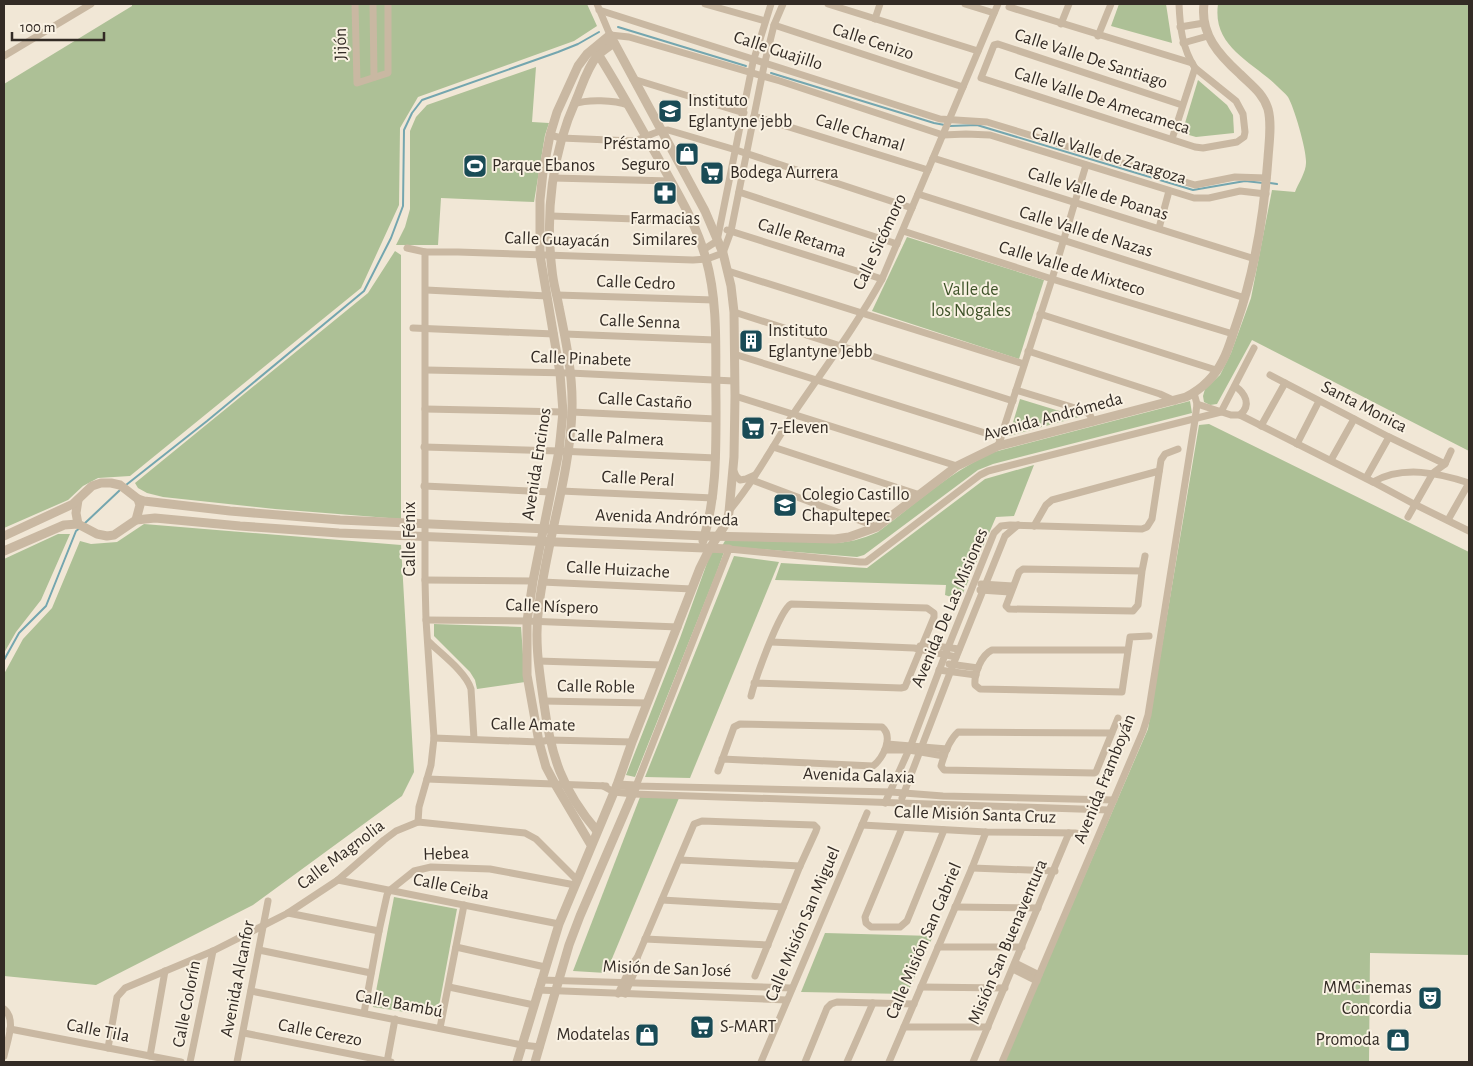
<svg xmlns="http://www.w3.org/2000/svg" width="1473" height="1066" viewBox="0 0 1473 1066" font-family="'Alegreya Sans',sans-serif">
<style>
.green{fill:#adc096}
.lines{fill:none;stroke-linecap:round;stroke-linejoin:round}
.stream{stroke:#74a6af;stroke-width:2}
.minor{stroke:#c9b8a2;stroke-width:7}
.tertiary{stroke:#c9b8a2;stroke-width:9}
.labels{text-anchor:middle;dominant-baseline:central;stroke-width:4;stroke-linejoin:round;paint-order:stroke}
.street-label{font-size:18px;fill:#332b25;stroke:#f9f1e2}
.poi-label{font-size:18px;fill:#332b25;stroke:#f9f1e2;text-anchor:start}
.park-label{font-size:18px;fill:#3e5228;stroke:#f9f1e2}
</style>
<rect width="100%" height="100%" fill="#f1e7d6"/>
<g class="green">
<polygon points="132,4 587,4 597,26 574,41 418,97 400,128 399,205 361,288 130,476 98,478 83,486 68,500 4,528 4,84 132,6"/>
<polygon points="1119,4 1166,4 1172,43 1111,26"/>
<path d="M1218,4H1469V451L1252,340L1217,404L1210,405L1204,402L1203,396L1205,389L1220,375L1231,353L1251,298L1272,190L1295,192C1298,184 1306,172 1306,163C1307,151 1294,107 1288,97C1285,93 1280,89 1277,86C1252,61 1212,47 1218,4Z"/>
<polygon points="536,67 532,122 549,123 545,135 534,202 441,198 438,245 396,245 405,227 410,209 410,131 416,117 427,105"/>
<polygon points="1198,80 1227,105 1233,115 1234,133 1196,137 1182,133"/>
<polygon points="907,237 1044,280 1019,359 872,311"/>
<polygon points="395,251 401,255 401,519 275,509 163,497 147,493 138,488 135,483 368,293"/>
<polygon points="1020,399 1079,417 1009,436"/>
<path d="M1190,401L1192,413L993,464L978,470L864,555L857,557L722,546L726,539L831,543C848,543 862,539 878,532C915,504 951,471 994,452Z"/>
<polygon points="1209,424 1469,552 1469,955 1370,953 1369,1062 1004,1062 1148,729 1199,425"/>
<polygon points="1034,465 1014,516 996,517 960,600 945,595 946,585 775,580 781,563 867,568 985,479"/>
<polygon points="144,524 401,545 414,772 402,796 253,905 96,985 4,976 4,674 23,639 52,608 80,541 91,544 117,542"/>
<polygon points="58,534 70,534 41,600 16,632 4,653 4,559"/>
<polygon points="711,552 724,552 716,574 635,777 626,775 680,638"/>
<polygon points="734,556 779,562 690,778 645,777"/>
<polygon points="434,624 521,627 525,682 477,689 475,680 470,672 434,636"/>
<polygon points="640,797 679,798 606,973 573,971"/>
<polygon points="394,897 457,909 437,1017 373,1007"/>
<polygon points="825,933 933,936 907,994 801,992"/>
</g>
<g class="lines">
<g class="stream">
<polyline points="618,27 746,66"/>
<polyline points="771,73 934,123 950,126 977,125 1193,190 1245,181 1263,183"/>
<polyline points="1270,183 1277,184"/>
<polyline points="126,485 207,421 364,291 391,238 403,206 404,130 412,113 422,100 558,52 578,44 599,32"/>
<polyline points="84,524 120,490"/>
<polyline points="4,660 19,633 46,606 76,531 80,528"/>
</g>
<g class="minor">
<polyline points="355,4 357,83 388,73 388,4"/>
<polyline points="373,4 374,77"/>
<polyline points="597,4 610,35 629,37 780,81 943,135 966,134 990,135 1194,198 1209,198 1240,191 1266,194"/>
<polyline points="705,4 765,21"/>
<polyline points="828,4 978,51"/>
<polyline points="965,4 994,13"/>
<path d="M1179,4C1180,27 1182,48 1195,68L1236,101L1243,114L1245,132L1244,137L1237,142L1203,148L1195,147L981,78L994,45L998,44L1182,105"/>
<polyline points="1009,7 1192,63"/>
<polyline points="599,10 940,119 987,122 1195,185 1235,177 1267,178"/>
<polyline points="875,19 880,4"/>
<polyline points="1061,24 1069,4"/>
<polyline points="774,25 963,87"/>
<polyline points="1180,27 1204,23"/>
<polyline points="1098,36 1111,4"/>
<polyline points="1183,43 1208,36"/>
<polyline points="4,56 91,4"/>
<polyline points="633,79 744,113"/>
<path d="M574,104C587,99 615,100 628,105"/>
<polyline points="754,116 928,170"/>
<path d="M550,135L561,138L633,141C645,139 655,130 668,130L736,150L912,208"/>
<polyline points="1172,139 1195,68"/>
<polyline points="933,158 1255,259"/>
<polyline points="553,178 671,181"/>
<polyline points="739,192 897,244"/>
<polyline points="918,194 1245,298"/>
<polyline points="551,216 692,221"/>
<polyline points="1159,228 1169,191"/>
<polyline points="727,230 882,279"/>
<polyline points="903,231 1052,279 1233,334"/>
<polyline points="407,248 425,252 458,252 693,260 707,259 723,253 731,231 764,66 774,25 783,4"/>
<polyline points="703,250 717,241 753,62 771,4"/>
<polyline points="728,271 1024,364"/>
<polyline points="426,290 547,296"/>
<polyline points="557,295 714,300"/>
<polyline points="734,312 1013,401"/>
<polyline points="1040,314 1216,370"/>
<polyline points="413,328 554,334"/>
<polyline points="565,334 715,340"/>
<polyline points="1028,351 1160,394 1175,401"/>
<polyline points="734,354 1001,438"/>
<polyline points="426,370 570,373 734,381"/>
<polyline points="1270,375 1389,437 1445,464"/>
<polyline points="1016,390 1085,411 1090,415 1093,422"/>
<polyline points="735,396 957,466"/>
<path d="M1197,404L1231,415H1240C1252,405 1245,393 1235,386"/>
<polyline points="425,409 563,412"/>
<polyline points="572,412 716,419"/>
<path d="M1240,415L1373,482C1403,465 1439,473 1469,483"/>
<polyline points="1261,426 1285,383"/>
<polyline points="1297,444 1319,401"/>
<polyline points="998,446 1052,279 1086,165"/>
<polyline points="424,447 559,451 716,458"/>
<polyline points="773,447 920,495"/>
<polyline points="1331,460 1354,419"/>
<polyline points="733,469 736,476 740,480 746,479 755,475"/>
<polyline points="1366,478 1389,437"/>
<polyline points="752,480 877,527"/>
<polyline points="1373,482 1414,504 1469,531"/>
<polyline points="424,486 551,492"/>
<polyline points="561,491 713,498"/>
<path d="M729,511C754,481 773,446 794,413C824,369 856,326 882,279L998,4"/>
<polyline points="1408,517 1433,473 1445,464 1451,451"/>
<polyline points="1448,520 1469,483"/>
<polyline points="1034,526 1046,505 1052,500 1159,471"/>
<polyline points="1142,571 1023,569 1019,572 1006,606 1009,609 1133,611 1138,605 1142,571 1145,556"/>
<polyline points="425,580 533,581"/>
<polyline points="542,582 692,589"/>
<polyline points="981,584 1013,586"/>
<polyline points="980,590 1010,592"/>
<polyline points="426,620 527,621 678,627"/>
<path d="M428,641C441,654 466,672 471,689L474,739"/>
<polyline points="771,642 914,648 956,657"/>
<polyline points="920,646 935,646 959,649"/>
<path d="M1128,650H992C981,655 974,674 975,685L980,689L1122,692L1130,637L1149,636"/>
<polyline points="538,661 662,665"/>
<polyline points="949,664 978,668"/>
<polyline points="939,670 976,675"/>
<path d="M751,696C755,680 779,611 791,604L927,608L934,613V617L905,687L901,688L754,683"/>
<polyline points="543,701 647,703"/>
<path d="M1112,733L958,732C949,740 944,755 941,766L944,770L1094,773L1096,772L1118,718"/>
<polyline points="434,738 539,742 549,740 632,742"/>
<polyline points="887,744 947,749"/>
<polyline points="885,750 909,750 944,756"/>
<path d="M718,771L734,727L740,724L882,727C894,737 883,758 873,766L722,759"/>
<polyline points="427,779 606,786"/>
<polyline points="603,786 614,792 633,794 1109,810"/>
<polyline points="902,798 953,665 1005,536 1018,525"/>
<polyline points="1114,800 943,796 891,792 636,786 729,549 860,562 866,562 980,475 988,471 1221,412 1254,348"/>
<polyline points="885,803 911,745 945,655 994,533 1001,526 1010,525 1142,529 1147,527 1152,519 1161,460 1165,454 1178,449"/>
<polyline points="418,822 419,807 431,765 434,738 426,620 425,580 425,252"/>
<polyline points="862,825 986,832 1075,833 1086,835"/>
<polyline points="902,828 865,917 866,923 871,927 900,927 907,921 944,830"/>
<polyline points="680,860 800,866"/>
<polyline points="972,868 1055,871"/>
<polyline points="338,880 559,924"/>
<polyline points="662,900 783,907"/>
<polyline points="955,907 1038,908"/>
<polyline points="288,913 379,931"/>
<polyline points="645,939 768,945"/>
<polyline points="456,947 545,967"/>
<polyline points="938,947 1022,947"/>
<polyline points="259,950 371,973"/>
<polyline points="1015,963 1039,975"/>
<polyline points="1013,969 1037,981"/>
<polyline points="541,980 792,988"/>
<polyline points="449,987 534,1005"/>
<polyline points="921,987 1005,988"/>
<polyline points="538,990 787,1000"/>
<polyline points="251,991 522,1045 540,1047"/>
<polyline points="618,994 632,964 637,958 694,824 702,821 814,825 817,828 816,831 800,866 755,976"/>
<polyline points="625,994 637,966 637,958"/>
<path d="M4,1009C17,1020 7,1041 4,1056"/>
<polyline points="364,1013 379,931 387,895 389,891 414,871 431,867 490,869 575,885"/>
<polyline points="904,1027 988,1027"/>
<polyline points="440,1028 464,905"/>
<polyline points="10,1029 181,1062"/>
<polyline points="244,1033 391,1062"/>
<polyline points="108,1048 117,997 125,988 213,951 288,913 338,880 384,840 396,831 418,822 525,833 536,839 577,880"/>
<polyline points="150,1056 165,971"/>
<polyline points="190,1062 213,951"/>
<polyline points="237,1062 268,901"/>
<polyline points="387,1062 395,1019"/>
<polyline points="761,1062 867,813"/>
<polyline points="805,1062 827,1008 831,1004 837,1002 914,1004"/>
<polyline points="847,1062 873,1003"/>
<polyline points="889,1062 972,868 986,832"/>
<polyline points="973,1062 1069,833"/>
<polyline points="1002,1062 1143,731 1148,715 1195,420 1197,404 1194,393"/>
</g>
<g class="tertiary">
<path d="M596,51C618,85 637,121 657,156C675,189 696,222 706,259C719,305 715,355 716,402C716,450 717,495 703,541"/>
<polyline points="136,520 140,505 138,499"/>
<polyline points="78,524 76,513 78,500"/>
<path d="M4,536L73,504L92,486L101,483H111L120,485L138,499L144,501L230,511L340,520L705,536L835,539L849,537L877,527L957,466L998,446L1186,397C1202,389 1215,376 1223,360C1229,349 1232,336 1236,325C1255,271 1264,215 1268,158C1269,143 1272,124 1268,109C1263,93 1251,85 1240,74C1219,55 1200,34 1204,4"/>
<polyline points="4,551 64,525 78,524 97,534 107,536 114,535 136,520 155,518 240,526 339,533 729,549"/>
<path d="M597,831C562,790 551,756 544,704C539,670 534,639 539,605C547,539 570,476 572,409C573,375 566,341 559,307C557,295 553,283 552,270C545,213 552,153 576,100C582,86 587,68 597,56C602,51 608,47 614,43"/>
<polyline points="517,1062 559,924 617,785 632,742 700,568 710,548 727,522 729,512 734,457 735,396 734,312 731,286 723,253 705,211 610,35 587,54 578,66 557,112 550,135 543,172 540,200 540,255 560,373 563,412 559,451 533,581 527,621 527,675 539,742 546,767 555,784 591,845"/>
<polyline points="535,1062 569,945 580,916 636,786 617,785"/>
</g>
</g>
<defs>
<g id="school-square" transform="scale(1.25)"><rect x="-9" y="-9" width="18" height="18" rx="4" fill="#194b56" stroke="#f9f1e2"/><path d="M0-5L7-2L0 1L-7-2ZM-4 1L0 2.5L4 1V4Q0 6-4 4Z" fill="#fff"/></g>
<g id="shop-square" transform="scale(1.25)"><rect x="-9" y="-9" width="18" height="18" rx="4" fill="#194b56" stroke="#f9f1e2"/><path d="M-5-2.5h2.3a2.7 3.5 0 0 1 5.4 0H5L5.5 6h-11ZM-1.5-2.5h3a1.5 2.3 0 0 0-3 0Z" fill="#fff"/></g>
<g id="stadium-square" transform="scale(1.25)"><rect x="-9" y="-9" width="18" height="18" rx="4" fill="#194b56" stroke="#f9f1e2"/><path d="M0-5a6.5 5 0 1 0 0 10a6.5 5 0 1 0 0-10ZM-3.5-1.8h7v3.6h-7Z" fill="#fff"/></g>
<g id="supermarket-square" transform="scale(1.25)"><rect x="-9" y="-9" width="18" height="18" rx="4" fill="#194b56" stroke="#f9f1e2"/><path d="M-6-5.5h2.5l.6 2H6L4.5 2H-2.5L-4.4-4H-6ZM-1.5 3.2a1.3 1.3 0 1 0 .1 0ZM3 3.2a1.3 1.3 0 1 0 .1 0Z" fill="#fff"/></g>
<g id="pharmacy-square" transform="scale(1.25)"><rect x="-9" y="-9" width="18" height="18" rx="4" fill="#194b56" stroke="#f9f1e2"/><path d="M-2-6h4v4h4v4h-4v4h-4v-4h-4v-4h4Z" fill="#fff"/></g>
<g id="building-square" transform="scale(1.25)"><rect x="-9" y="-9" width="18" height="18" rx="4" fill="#194b56" stroke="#f9f1e2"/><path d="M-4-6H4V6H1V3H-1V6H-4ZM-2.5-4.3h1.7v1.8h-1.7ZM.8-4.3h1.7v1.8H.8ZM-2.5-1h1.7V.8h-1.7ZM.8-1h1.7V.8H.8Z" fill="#fff"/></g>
<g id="theatre-square" transform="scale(1.25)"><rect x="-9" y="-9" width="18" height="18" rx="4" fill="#194b56" stroke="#f9f1e2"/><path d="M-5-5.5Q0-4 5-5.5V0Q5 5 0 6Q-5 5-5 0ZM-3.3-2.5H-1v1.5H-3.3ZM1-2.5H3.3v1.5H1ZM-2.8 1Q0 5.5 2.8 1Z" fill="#fff"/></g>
</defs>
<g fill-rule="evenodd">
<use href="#school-square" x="670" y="111"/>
<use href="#shop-square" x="687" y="154"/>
<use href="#stadium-square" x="475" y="166"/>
<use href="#supermarket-square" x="712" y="173"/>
<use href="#pharmacy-square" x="665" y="193"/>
<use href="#building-square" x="751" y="341"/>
<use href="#supermarket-square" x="753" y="428"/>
<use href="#school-square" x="785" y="505"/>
<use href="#theatre-square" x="1430" y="998"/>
<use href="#supermarket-square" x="702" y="1027"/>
<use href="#shop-square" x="647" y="1035"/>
<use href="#shop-square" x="1398" y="1040"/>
</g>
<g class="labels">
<g class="street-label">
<text transform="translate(873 42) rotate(18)">Calle Cenizo</text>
<text transform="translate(341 44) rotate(-91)">Jijón</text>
<text transform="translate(778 51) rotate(18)">Calle Guajillo</text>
<text transform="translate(1091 59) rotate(18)">Calle Valle De Santiago</text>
<text transform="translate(1102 101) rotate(18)">Calle Valle De Amecameca</text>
<text transform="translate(860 133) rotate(17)">Calle Chamal</text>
<text transform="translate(1109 156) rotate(17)">Calle Valle de Zaragoza</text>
<text transform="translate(1098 194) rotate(17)">Calle Valle de Poanas</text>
<text transform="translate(1086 232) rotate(17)">Calle Valle de Nazas</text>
<text transform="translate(802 238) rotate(18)">Calle Retama</text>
<text transform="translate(557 240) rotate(2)">Calle Guayacán</text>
<text transform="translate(880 242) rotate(-65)">Calle Sicómoro</text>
<text transform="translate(1072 269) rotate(17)">Calle Valle de Mixteco</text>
<text transform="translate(636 283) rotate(2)">Calle Cedro</text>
<text transform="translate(640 322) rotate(2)">Calle Senna</text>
<text transform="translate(581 359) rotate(2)">Calle Pinabete</text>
<text transform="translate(645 401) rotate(3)">Calle Castaño</text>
<text transform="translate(1364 407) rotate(27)">Santa Monica</text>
<text transform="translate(1053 417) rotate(-15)">Avenida Andrómeda</text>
<text transform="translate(616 438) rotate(3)">Calle Palmera</text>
<text transform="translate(537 464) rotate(-81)">Avenida Encinos</text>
<text transform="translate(638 479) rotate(3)">Calle Peral</text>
<text transform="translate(667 518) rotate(2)">Avenida Andrómeda</text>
<text transform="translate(410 539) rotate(-90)">Calle Fénix</text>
<text transform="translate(618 570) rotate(3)">Calle Huizache</text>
<text transform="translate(552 607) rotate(2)">Calle Níspero</text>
<text transform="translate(950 608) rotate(-67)">Avenida De Las Misiones</text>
<text transform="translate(596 687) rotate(1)">Calle Roble</text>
<text transform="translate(533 725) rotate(1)">Calle Amate</text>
<text transform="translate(859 776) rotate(2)">Avenida Galaxia</text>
<text transform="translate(1105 779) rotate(-68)">Avenida Framboyán</text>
<text transform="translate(975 815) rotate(2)">Calle Misión Santa Cruz</text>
<text transform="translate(446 854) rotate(-2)">Hebea</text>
<text transform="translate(341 855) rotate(-37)">Calle Magnolia</text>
<text transform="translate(451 887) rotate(11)">Calle Ceiba</text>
<text transform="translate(803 924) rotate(-67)">Calle Misión San Miguel</text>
<text transform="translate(924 941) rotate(-67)">Calle Misión San Gabriel</text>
<text transform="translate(1008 942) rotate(-67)">Misión San Buenaventura</text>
<text transform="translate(667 969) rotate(2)">Misión de San José</text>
<text transform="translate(238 979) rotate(-79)">Avenida Alcanfor</text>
<text transform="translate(187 1004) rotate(-79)">Calle Colorín</text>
<text transform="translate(399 1004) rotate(11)">Calle Bambú</text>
<text transform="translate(98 1031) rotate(11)">Calle Tila</text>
<text transform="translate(320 1033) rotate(11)">Calle Cerezo</text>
</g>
<g class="poi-label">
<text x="688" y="101">Instituto<tspan x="688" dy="21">Eglantyne jebb</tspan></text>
<text x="670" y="144" text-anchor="end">Préstamo<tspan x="670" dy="21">Seguro</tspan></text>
<text x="492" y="166">Parque Ebanos</text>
<text x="730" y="173">Bodega Aurrera</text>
<text x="665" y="219" text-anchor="middle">Farmacias<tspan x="665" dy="21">Similares</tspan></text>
<text x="768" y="331">Instituto<tspan x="768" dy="21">Eglantyne Jebb</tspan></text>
<text x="770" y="428">7-Eleven</text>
<text x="802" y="495">Colegio Castillo<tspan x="802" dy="21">Chapultepec</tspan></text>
<text x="1412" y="988" text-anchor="end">MMCinemas<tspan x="1412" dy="21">Concordia</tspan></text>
<text x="720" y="1027">S-MART</text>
<text x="630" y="1035" text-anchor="end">Modatelas</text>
<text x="1380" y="1040" text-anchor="end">Promoda</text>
</g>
<g class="park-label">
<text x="971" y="290">Valle de<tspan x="971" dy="21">los Nogales</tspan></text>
</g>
</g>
<rect width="1473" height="1066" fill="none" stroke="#332b25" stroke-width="10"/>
<path d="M12 32v8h92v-8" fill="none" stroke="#332b25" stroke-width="2.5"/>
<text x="20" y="32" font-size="15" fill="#332b25" stroke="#f9f1e2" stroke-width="4" paint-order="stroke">100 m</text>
</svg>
